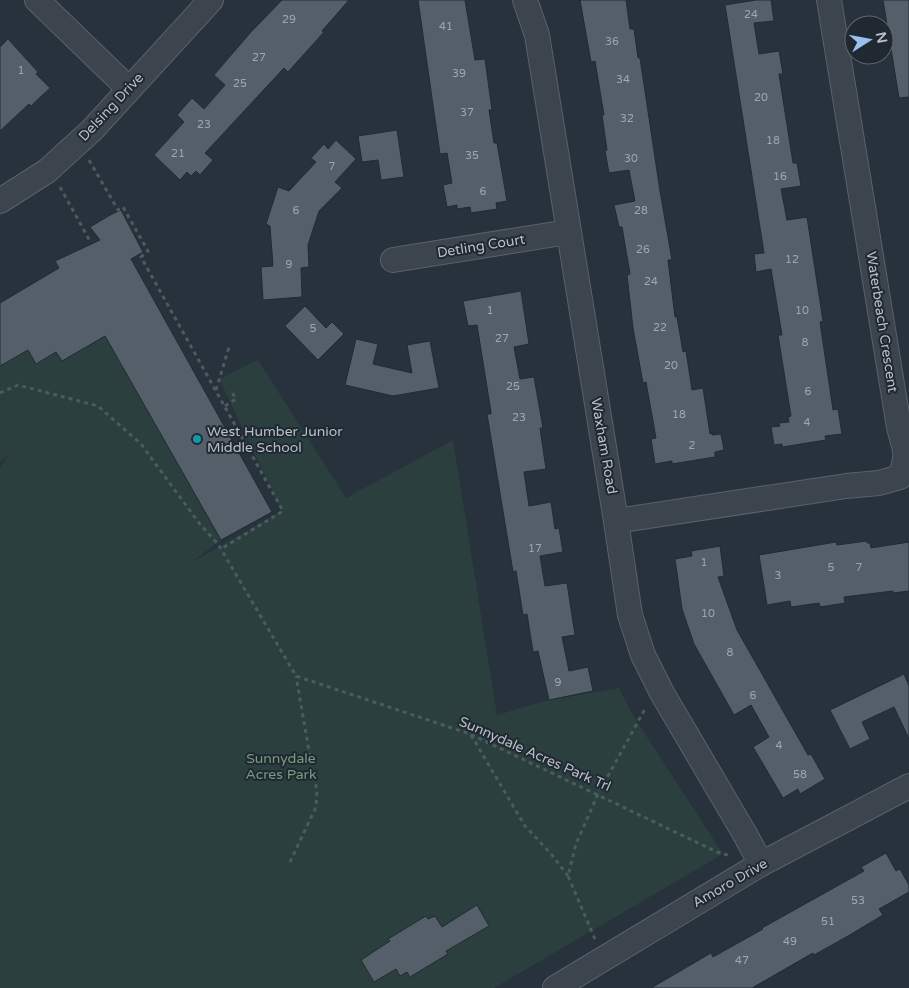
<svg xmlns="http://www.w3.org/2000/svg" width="909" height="988" viewBox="0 0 909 988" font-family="'Varela Round',sans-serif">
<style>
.green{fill:#2b3f3e}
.building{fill:#545f6a;stroke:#222b34}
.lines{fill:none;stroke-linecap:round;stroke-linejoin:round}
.minor-casing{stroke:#59626b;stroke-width:26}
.path{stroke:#4a5c5c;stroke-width:3;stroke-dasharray:4 4;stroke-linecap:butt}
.minor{stroke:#3c444d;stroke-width:24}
.culture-dot{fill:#0f9aa8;stroke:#202932;stroke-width:2}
.labels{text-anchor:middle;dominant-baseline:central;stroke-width:4;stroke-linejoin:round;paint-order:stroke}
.number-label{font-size:11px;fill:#9fa7b0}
.street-label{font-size:14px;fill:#b8bfc8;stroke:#202932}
.poi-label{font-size:14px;fill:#b8bfc8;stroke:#202932;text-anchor:start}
.park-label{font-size:14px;fill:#799b7e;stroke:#202932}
</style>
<rect width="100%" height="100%" fill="#28323c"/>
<polygon class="green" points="105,336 221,540 192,562 282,511 219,379 258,360 346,498 453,440 497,715 549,700 619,688 634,717 723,854 494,988 0,988 0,468 9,455 0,462 0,366 28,350 36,364 56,352 62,361"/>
<g class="building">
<polygon points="282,0 349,0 322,31 324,32 288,72 284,68 207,151 205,153 213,160 200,175 196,171 191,176 187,172 180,180 154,155 184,122 177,115 192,98 204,109 225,85 214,75 250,33"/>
<polygon points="418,0 465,0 475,60 485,59 492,110 489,110 494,143 497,143 507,201 496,203 497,209 471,213 470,207 457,209 457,205 447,207 443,185 452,183 447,153 440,154"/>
<polygon points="580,0 626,0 630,29 634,29 638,58 640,58 660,191 672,260 668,260 675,317 677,317 683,352 686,351 692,390 703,388 710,434 712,433 712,435 721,434 724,450 715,452 715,457 672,464 672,461 655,464 651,439 656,438 646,382 643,383 633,328 627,275 630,274 622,227 619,227 614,205 635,201 629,170 609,173 605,151 607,150 602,115 604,115 595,61 591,62"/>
<polygon points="756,0 771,0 774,21 754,23 759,54 779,51 783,74 779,74 793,163 797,163 801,186 781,189 787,220 807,217 823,321 820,322 833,410 838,409 842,434 825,436 826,440 782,447 782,444 774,445 771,427 780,426 779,423 789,422 788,417 791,416 778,335 782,335 771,269 756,272 754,254 764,253 725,5"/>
<polygon points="883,0 909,0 909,97 899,98"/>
<polygon points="8,39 38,72 36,74 50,88 31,106 29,104 0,131 0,47"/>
<polygon points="397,130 404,177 381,180 378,160 362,162 358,136"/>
<polygon points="336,140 356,159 335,182 342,188 319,211 308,245 309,267 301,268 302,297 263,300 261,267 273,266 270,226 266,224 278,187 289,191 316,162 311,158 324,144 328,149"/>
<polygon points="121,210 143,252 131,259 272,512 221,540 105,336 62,361 56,352 36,364 28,350 0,366 0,303 59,268 55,261 100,240 90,227 112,214"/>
<polygon points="521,291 529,344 514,347 520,379 534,377 543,428 540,428 546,469 524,472 529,506 551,502 555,529 559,528 563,552 540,556 545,586 567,583 575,635 562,637 569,671 588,667 593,691 549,700 538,651 533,652 527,614 523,615 516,571 513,572 487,414 491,414 491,412 477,325 468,326 463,301"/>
<polygon points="305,306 326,328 332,322 344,334 318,360 285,326"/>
<polygon points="356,339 378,344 373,364 412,373 407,345 430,341 439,388 393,396 345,385"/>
<polygon points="867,541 867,543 870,543 871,548 909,542 909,591 893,593 893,591 844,597 845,603 820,607 819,603 791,607 790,601 767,605 759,555 836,542 837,545"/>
<polygon points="720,546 724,576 718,577 737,630 808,755 811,754 825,779 800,794 798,789 783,798 753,747 769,737 751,705 734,715 694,644 682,609 675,559 692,556 691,551"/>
<polygon points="904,674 909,686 909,739 894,707 862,722 870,739 850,749 830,710"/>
<polygon points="886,853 896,871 900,869 909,885 909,892 879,909 883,915 848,936 814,955 813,953 752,988 651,988 711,953 713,957 763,929 762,928 864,871 861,867"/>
<polygon points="477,905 489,926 446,951 448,954 410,977 407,972 400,976 396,969 374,982 361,960 390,941 388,939 426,916 428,919 435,916 442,927"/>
</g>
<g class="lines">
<g class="minor-casing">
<g id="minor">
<polyline points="37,0 129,89"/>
<polyline points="525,0 537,35 616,521 630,615 643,655 662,693 746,836 761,864"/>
<polyline points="0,201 47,171 92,130 211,0"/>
<polyline points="393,260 568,232"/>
<path d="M616,521L846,486L879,483L900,477C909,453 905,451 899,427L829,0"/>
<polyline points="555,988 761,864 909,786"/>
</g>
</g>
<g class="path">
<polyline points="89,160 118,210 123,207 148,251 141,257 283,511 221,549"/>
<polyline points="60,187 91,243"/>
<polyline points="216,390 230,344"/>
<polyline points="0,393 18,385 98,406 141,444 199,523 218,544 296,676 470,734 717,852 731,856"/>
<polyline points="225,406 236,399 232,392"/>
<polyline points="471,735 525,826 552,855 568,876"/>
<polyline points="290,862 316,807 317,790 313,774 296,676"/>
<polyline points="595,939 568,876 576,844 598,794 645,709"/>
</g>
<use href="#minor" class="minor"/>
</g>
<circle class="culture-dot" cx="197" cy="439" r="5"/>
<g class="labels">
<g class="number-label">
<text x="751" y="14">24</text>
<text x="289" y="19">29</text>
<text x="446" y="26">41</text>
<text x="612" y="41">36</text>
<text x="259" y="57">27</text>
<text x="21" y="70">1</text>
<text x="459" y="73">39</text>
<text x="623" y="79">34</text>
<text x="240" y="83">25</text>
<text x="761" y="97">20</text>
<text x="467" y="112">37</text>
<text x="627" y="118">32</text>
<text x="204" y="124">23</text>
<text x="773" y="140">18</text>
<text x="178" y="153">21</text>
<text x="472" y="155">35</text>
<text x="631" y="158">30</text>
<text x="332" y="166">7</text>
<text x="780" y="176">16</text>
<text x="483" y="191">6</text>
<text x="296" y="210">6</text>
<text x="641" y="210">28</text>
<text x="643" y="249">26</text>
<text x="792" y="259">12</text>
<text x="289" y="264">9</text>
<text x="651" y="281">24</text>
<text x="490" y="310">1</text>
<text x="802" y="310">10</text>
<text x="660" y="327">22</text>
<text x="313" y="328">5</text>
<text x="502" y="338">27</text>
<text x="805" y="342">8</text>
<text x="671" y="365">20</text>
<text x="513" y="386">25</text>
<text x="808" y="391">6</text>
<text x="679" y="414">18</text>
<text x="519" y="417">23</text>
<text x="807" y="422">4</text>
<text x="692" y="445">2</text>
<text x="535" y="548">17</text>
<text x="704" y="562">1</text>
<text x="831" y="567">5</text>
<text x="859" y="567">7</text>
<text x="778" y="575">3</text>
<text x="708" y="613">10</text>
<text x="730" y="652">8</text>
<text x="558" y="682">9</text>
<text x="753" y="695">6</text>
<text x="779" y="745">4</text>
<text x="800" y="774">58</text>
<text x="858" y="900">53</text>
<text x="828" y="921">51</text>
<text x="790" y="941">49</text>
<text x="742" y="960">47</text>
</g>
<g class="street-label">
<text transform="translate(111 107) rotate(-47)">Delsing Drive</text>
<text transform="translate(481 246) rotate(-9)">Detling Court</text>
<text transform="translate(882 322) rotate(81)">Waterbeach Crescent</text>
<text transform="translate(604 446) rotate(80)">Waxham Road</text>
<text transform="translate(535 754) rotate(24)">Sunnydale Acres Park Trl</text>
<text transform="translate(730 883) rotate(-30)">Amoro Drive</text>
</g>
<g class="poi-label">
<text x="207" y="431">West Humber Junior<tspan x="207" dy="16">Middle School</tspan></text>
</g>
<g class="park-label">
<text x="281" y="758">Sunnydale<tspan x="281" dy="16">Acres Park</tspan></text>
</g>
</g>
<g transform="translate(869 40) rotate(79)"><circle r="24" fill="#202932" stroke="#5d656e"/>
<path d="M0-4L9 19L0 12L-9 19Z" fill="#99c0ec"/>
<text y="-8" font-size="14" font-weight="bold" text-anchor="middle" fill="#b8bfc8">N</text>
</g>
</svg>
